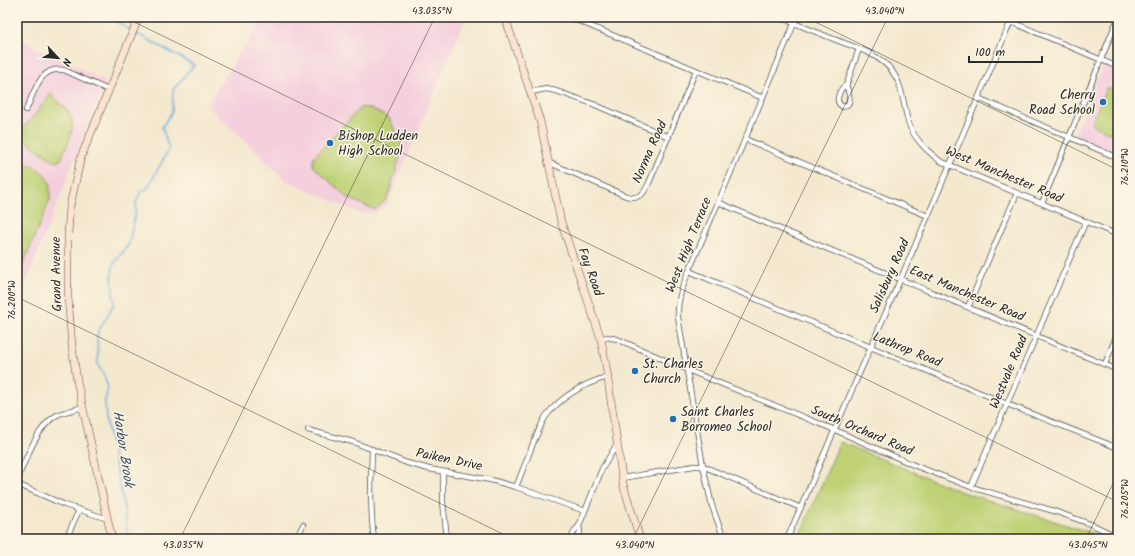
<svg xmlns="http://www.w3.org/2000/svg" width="1135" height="556" viewBox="0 0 1135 556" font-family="Kalam,sans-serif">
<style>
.built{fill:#f4cfdd}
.green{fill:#bed174;stroke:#747e50}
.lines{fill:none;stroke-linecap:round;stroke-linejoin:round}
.stream{stroke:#69aadd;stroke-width:1.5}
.street-casing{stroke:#494844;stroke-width:6}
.secondary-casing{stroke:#494844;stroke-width:8}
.street{stroke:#fff;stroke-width:4.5}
.secondary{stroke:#fde4d1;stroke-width:7}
.ticks{fill:none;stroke:#2b2b2b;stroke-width:1;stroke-opacity:0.45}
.poi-dot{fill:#1f6fb2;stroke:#fcf5e5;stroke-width:1.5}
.labels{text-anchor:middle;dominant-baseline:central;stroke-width:3;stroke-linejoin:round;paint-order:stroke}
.poi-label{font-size:13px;fill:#2b2b2b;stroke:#fcf5e5;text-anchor:start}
.street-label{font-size:13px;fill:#2b2b2b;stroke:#fcf5e5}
.water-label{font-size:14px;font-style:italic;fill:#415769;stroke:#fcf5e5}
.neatline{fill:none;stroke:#2b2b2b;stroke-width:1.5}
.ticks-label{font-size:10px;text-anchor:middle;fill:#2b2b2b}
</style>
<rect width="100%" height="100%" fill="#fcf5e5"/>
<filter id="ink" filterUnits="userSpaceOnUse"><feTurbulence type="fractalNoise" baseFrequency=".025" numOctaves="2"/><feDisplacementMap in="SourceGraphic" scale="8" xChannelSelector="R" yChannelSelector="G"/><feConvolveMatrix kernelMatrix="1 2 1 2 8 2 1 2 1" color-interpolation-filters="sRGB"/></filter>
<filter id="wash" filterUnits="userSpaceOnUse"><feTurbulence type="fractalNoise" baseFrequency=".012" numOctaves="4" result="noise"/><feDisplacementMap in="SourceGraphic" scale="16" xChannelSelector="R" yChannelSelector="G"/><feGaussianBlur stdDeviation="0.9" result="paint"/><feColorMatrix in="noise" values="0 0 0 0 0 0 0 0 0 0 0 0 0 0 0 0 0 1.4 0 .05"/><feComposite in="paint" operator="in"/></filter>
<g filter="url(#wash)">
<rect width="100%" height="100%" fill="#f4e9cf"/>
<g class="built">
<polygon points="17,17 20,17 24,28 17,33"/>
<polygon points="264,17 466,17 387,205 375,213 360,213 287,181 206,105"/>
<polygon points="17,38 106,81 17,305"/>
<polygon points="1104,63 1118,69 1118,154 1074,136"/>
</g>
<g class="green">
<polygon points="1107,87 1118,92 1118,137 1091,124"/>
<path d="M51,94C55,100 68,109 70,115C77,130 66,146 61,160L55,162L22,138V128L28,123Z"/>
<polygon points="361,107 371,109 389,118 403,147 387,199 375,210 348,198 313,166 313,158"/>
<polygon points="17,164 32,165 43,173 50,183 50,200 19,274 17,276"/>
<polygon points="840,442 962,492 1092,533 1104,539 798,539"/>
</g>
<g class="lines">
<g class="stream">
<polyline points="108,17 131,30"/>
<polyline points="128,539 124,507 106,420 105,401 108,388 105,378 98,365 97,334 114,304 112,276 113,265 129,244 136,210 136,202 141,191 147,189 169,149 162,127 172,112 173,90 194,65 136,33"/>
</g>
</g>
</g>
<g filter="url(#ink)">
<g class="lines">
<g class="street-casing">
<g id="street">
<polyline points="569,17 763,98"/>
<path d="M779,17C796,24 814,31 831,38C851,46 879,53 892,71C903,86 903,104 908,121C913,138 926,150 940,161L1118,235"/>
<polyline points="1000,17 1118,67"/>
<path d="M844,86L847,87C849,95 853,104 843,107L839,104C836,98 840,90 844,86Z"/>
<polyline points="846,86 859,49"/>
<polyline points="531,92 546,89 556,91 593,104 669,137"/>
<polyline points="978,98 1118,158"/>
<path d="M26,110C34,93 40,65 64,70L108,90"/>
<polyline points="745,139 928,216"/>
<path d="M550,163L626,196C641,199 643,195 649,183L696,70"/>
<polyline points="718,202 761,221 1118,370"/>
<polyline points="1042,203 1118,18"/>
<polyline points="689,271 1007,404 1118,448"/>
<polyline points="968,307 1017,193"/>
<polyline points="601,339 607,337 617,339 695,373 835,430 916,466 971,487 1054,511 1093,525 1118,537"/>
<polyline points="1105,364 1118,332"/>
<polyline points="308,430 353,442 407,463 429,469 491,480 516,487 585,511"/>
<path d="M372,449C371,479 370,509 374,539"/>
<polyline points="443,472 443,502 447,539"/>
<polyline points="622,478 694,466 703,466 801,508"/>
<path d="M17,480C25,461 38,425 57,415C65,411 74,410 83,407"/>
<polyline points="17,484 65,505 108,519"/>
<path d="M516,487C522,472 528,457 534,441C538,433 541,424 546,416C562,396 583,384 607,377"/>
<polyline points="971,487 1086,221"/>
<polyline points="66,539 79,510"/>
<polyline points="296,539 303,525"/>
<polyline points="571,539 575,530 579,526 602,469 617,444"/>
<polyline points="577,539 580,532 579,526"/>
<path d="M724,539L712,506L703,466L678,317C677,299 682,288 689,271L797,17"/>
<polyline points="787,539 928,216 1011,21"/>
</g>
</g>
<g class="secondary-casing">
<g id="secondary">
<polyline points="505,17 540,121 561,222 601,339 606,366 623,484 640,539"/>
<polyline points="112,539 77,381 72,346 68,297 68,233 70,206 81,157 139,17"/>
</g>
</g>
<use href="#street" class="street"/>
<use href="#secondary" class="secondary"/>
</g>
</g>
<path class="ticks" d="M124,17L1118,502M805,17L1118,170M17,297L513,539M180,539L435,17M633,539L888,17M1086,539L1118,473"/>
<g class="poi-dot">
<circle cx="1103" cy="102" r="4"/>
<circle cx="330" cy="143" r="4"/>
<circle cx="635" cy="371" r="4"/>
<circle cx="673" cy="419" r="4"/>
</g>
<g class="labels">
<g class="poi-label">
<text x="1095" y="95" text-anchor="end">Cherry<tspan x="1095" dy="15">Road School</tspan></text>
<text x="338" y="136">Bishop Ludden<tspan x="338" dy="15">High School</tspan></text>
<text x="643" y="364">St. Charles<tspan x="643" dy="15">Church</tspan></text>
<text x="681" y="412">Saint Charles<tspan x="681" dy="15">Borromeo School</tspan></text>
</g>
<g class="street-label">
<text transform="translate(650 152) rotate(-66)">Norma Road</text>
<text transform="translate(1004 175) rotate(23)">West Manchester Road</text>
<text transform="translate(689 245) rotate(-68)">West High Terrace</text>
<text transform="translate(590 272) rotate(70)">Fay Road</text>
<text transform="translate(57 274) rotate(-91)">Grand Avenue</text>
<text transform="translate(890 276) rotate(-66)">Salisbury Road</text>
<text transform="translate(967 294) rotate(23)">East Manchester Road</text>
<text transform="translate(907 350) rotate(22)">Lathrop Road</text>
<text transform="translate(1009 372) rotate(-67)">Westvale Road</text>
<text transform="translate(862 431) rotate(23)">South Orchard Road</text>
<text transform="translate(449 460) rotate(12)">Paiken Drive</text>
</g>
<g class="water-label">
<text transform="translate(123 449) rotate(81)">Harbor Brook</text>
</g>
</g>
<rect width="1135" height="556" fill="none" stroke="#fcf5e5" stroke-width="44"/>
<g transform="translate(58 58) rotate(116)" stroke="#fcf5e5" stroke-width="3" paint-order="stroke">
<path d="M0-3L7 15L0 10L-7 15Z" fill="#2b2b2b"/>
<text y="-6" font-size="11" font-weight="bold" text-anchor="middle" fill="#2b2b2b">N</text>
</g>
<path d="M969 56v6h73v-6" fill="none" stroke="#2b2b2b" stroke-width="2"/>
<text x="975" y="56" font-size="12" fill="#2b2b2b" stroke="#fcf5e5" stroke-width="3" paint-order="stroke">100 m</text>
<rect x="22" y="22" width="1091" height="512" class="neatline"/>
<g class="ticks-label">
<text x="432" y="14">43.035°N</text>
<text x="885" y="14">43.040°N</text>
<text transform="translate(1124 167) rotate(-90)" y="4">76.210°W</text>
<text transform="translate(11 300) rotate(-90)" y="4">76.200°W</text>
<text transform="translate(1124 499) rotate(-90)" y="4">76.205°W</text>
<text x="183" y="548">43.035°N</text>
<text x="635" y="548">43.040°N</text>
<text x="1088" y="548">43.045°N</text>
</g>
</svg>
